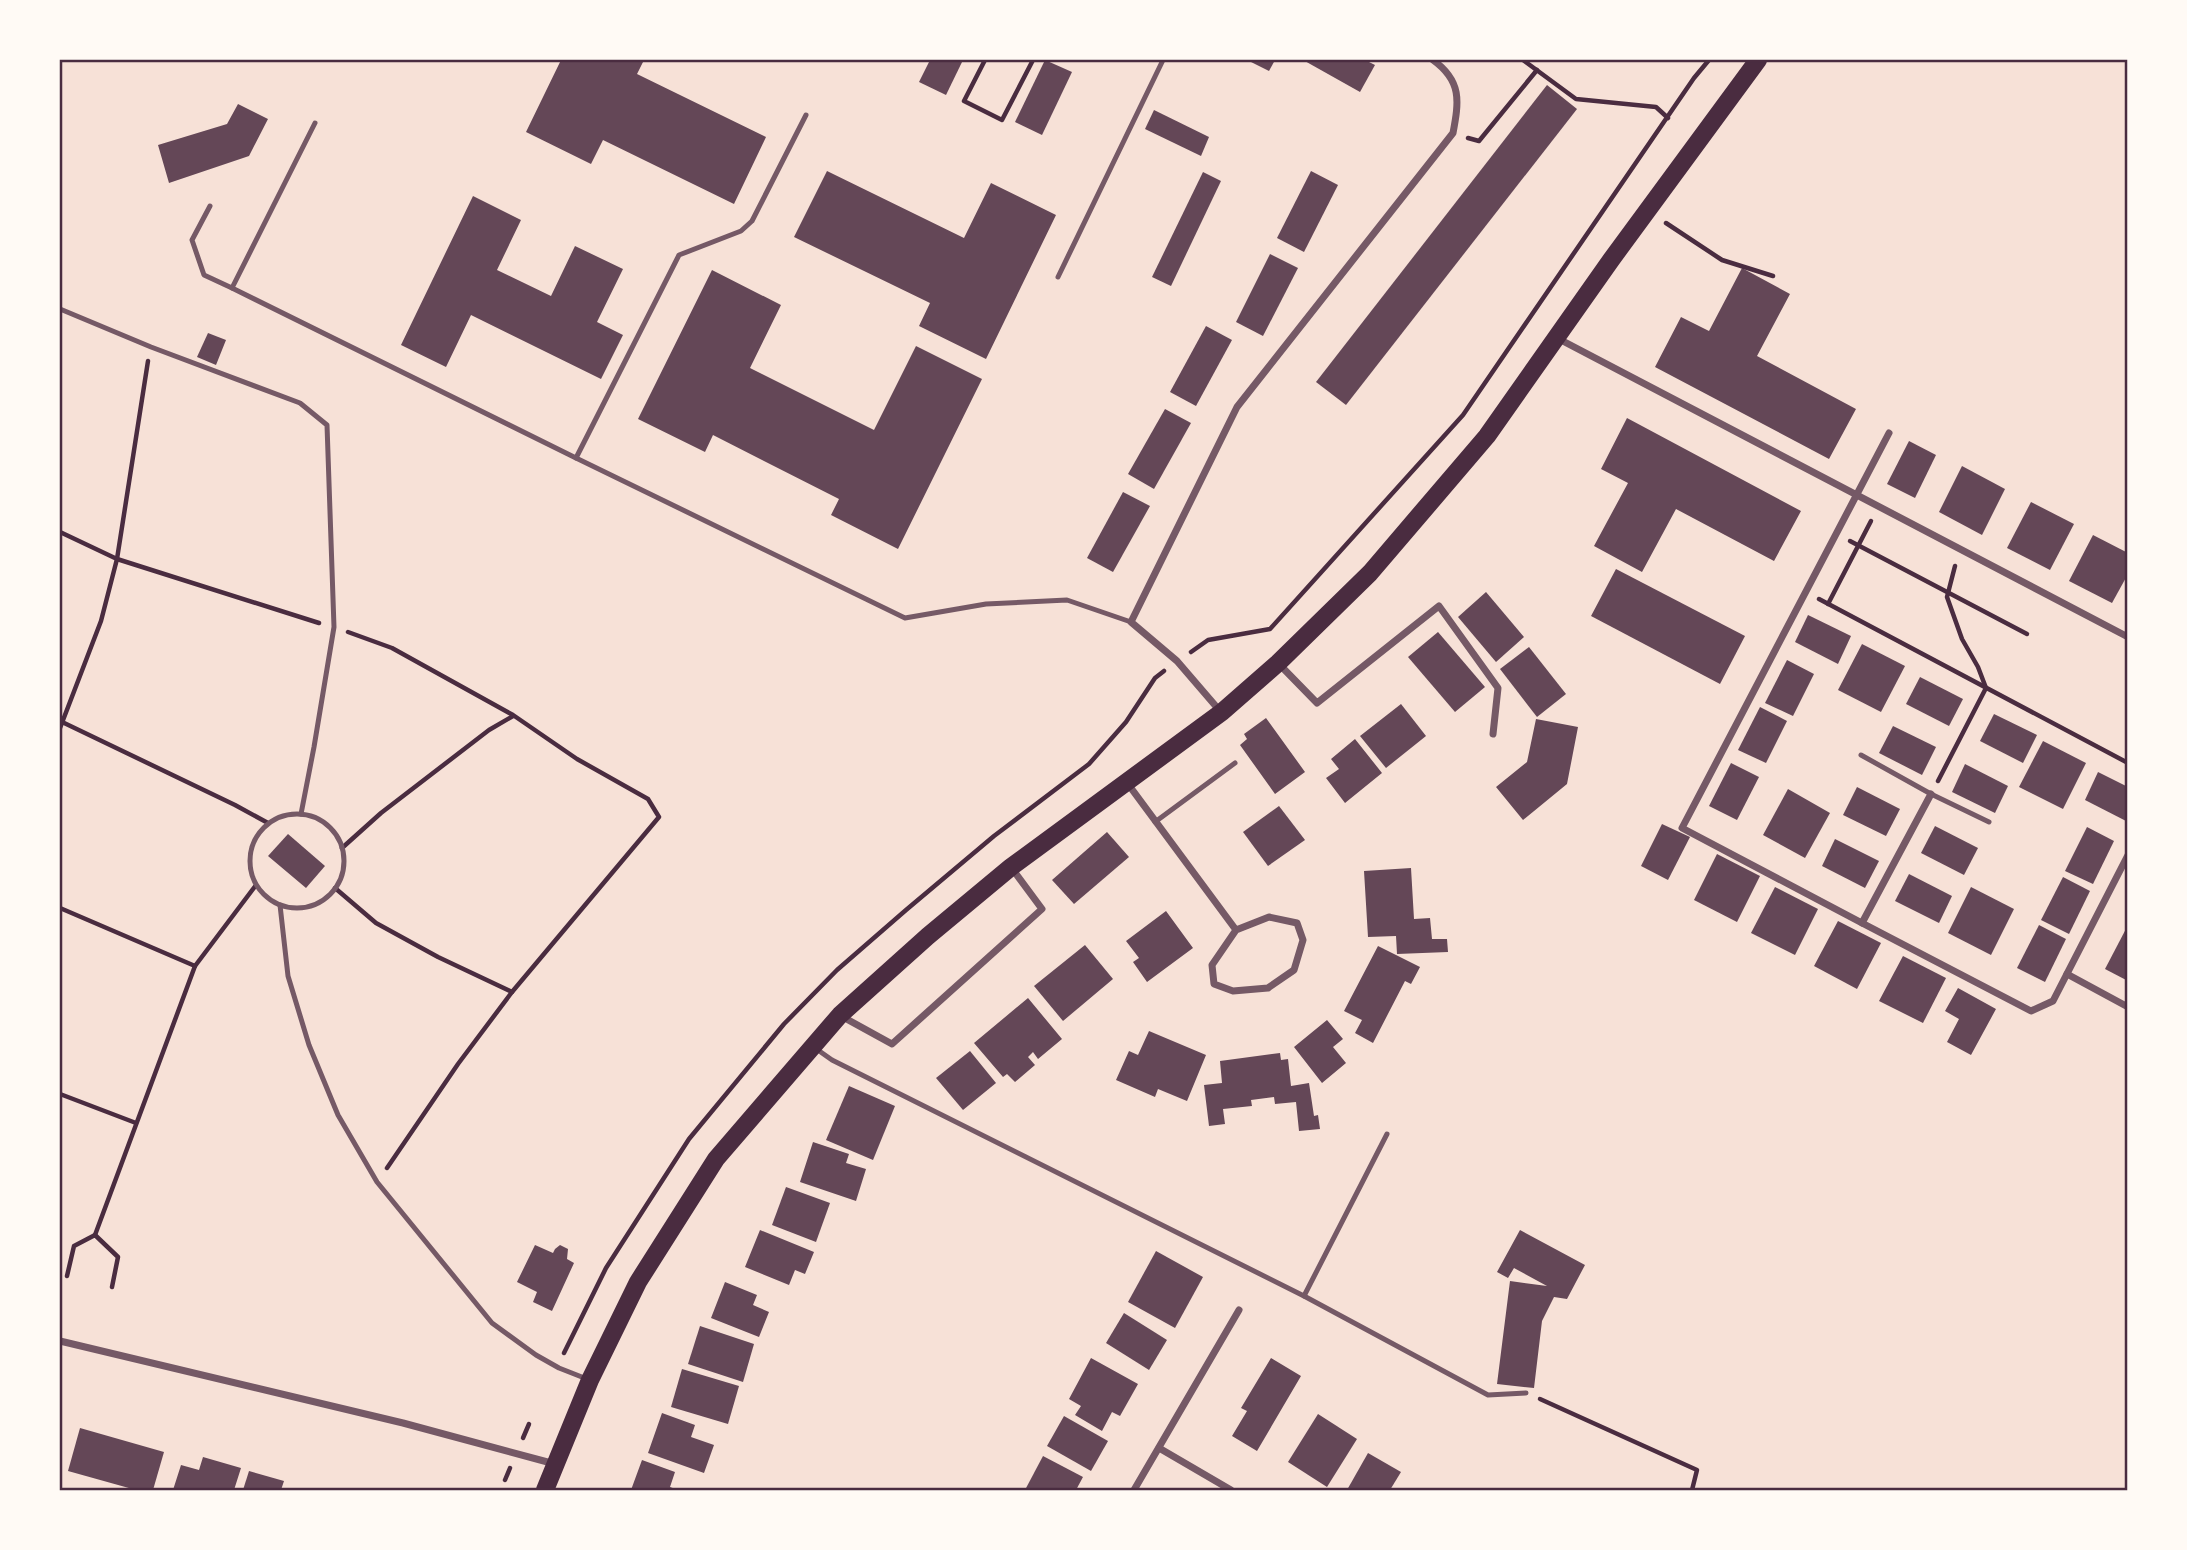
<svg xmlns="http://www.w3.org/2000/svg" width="2187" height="1550" viewBox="0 0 2187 1550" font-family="'Asap Condensed',sans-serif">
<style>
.building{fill:#644757}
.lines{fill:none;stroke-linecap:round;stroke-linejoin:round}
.path{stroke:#4a2c40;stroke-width:4.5}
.service{stroke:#755966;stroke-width:5}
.minor{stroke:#755966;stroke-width:7}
.primary{stroke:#4a2c40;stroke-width:18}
.neatline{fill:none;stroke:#4a2c40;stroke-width:2.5}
</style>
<rect width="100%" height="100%" fill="#f7e1d7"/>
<g class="building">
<polygon points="561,60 644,60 637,74 766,137 734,204 603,140 591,164 526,132"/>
<polygon points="930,60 963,60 946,95 919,82"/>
<polygon points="1045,60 1072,72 1042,135 1015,122"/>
<polygon points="1247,60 1275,60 1269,71"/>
<polygon points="1303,60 1365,60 1375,65 1360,92"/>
<polygon points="1547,85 1577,109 1346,405 1316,382"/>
<polygon points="238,104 268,119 249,156 169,183 158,145 227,124"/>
<polygon points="1154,110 1209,137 1201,156 1145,129"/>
<polygon points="827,171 964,238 991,183 1056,215 986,359 919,326 930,303 794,237"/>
<polygon points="1311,171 1338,185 1304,252 1277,238"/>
<polygon points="1203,172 1221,181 1171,286 1152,277"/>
<polygon points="473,196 521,220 497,270 551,296 575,246 623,269 597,322 623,335 601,379 471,315 446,367 401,345"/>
<polygon points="1270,254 1298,268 1263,336 1236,322"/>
<polygon points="1742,268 1790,294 1757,356 1856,409 1829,459 1655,367 1681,317 1709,331"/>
<polygon points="712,270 781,305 750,368 874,430 916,346 982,379 898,549 831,515 839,499 713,435 705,452 638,419"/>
<polygon points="1206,326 1232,340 1196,406 1170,392"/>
<polygon points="208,333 226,340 216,365 197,357"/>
<polygon points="1165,409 1191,423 1154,489 1128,474"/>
<polygon points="1627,418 1801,511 1774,561 1676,509 1642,572 1594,546 1628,483 1601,469"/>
<polygon points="1909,441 1936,455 1915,498 1887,484"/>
<polygon points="1962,466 2005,489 1982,535 1939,512"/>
<polygon points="1123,492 1150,506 1113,572 1087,558"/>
<polygon points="2031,502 2074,524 2050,570 2007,548"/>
<polygon points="2093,535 2128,553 2128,574 2112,603 2069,581"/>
<polygon points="1616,569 1745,636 1720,684 1591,616"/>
<polygon points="1486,592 1524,637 1496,662 1458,617"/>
<polygon points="1808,615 1851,636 1838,664 1795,642"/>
<polygon points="1438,632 1485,687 1455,712 1408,657"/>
<polygon points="1862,644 1905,666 1881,712 1838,690"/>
<polygon points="1529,647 1566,694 1537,717 1500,669"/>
<polygon points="1787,660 1814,674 1793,716 1765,703"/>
<polygon points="1920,677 1963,699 1949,726 1906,704"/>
<polygon points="1401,704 1426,736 1386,768 1360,736"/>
<polygon points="1760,707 1787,721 1766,763 1738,750"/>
<polygon points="1994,714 2037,735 2023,763 1980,741"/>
<polygon points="1266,718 1305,772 1275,794 1240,745 1247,739 1244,734"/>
<polygon points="1536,719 1578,727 1567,784 1523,820 1496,787 1527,762"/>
<polygon points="1893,726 1936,747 1922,775 1879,753"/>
<polygon points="1355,739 1382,773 1345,803 1326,778 1339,769 1331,759"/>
<polygon points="2043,741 2086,763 2063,809 2019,787"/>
<polygon points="1731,763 1759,777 1737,820 1709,806"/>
<polygon points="1965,764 2008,786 1995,813 1952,792"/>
<polygon points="2098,772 2128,787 2128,822 2085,800"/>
<polygon points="1857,787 1900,809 1886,836 1843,815"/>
<polygon points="1788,789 1830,813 1805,858 1763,835"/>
<polygon points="1279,806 1305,840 1268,866 1243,832"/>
<polygon points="1662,824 1690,837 1668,880 1641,866"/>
<polygon points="1935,826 1978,848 1964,875 1921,853"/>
<polygon points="2087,827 2114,841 2093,884 2065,871"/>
<polygon points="1107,832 1129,857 1074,904 1052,880"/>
<polygon points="288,834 325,866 306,888 268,856"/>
<polygon points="1835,839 1879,861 1865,888 1822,866"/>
<polygon points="1717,854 1760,876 1737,922 1694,900"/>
<polygon points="1411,868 1414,919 1430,918 1432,939 1447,939 1448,952 1397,954 1396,936 1368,937 1364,871"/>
<polygon points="1909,874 1952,896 1939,923 1895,901"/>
<polygon points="2063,877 2090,891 2069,934 2041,920"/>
<polygon points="1775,887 1818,909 1795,955 1751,933"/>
<polygon points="1971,887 2014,909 1991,955 1948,933"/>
<polygon points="1166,911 1193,948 1147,982 1133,962 1139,958 1126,941"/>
<polygon points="1838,921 1881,943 1857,989 1814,966"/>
<polygon points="2039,925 2066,939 2045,982 2017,968"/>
<polygon points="2128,925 2128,981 2105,969"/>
<polygon points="1085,945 1113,979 1063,1021 1034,986"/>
<polygon points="1378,946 1420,967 1411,984 1405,981 1373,1043 1355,1033 1362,1020 1344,1011"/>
<polygon points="1903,956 1946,978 1923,1023 1879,1001"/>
<polygon points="1958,988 1996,1009 1971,1055 1947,1042 1959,1019 1945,1011"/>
<polygon points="1028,998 1062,1039 1038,1059 1033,1052 1028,1057 1035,1065 1015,1082 1007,1074 1003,1077 974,1043"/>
<polygon points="1327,1020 1343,1039 1333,1047 1346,1063 1322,1083 1294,1047"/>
<polygon points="1149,1031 1206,1055 1187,1101 1158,1089 1155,1097 1116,1080 1129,1051 1138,1055"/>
<polygon points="970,1051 996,1083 963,1110 936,1078"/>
<polygon points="1280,1053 1281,1060 1288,1059 1291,1086 1309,1083 1314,1116 1318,1115 1320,1129 1299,1131 1296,1102 1275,1104 1274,1097 1251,1100 1252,1106 1223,1109 1225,1124 1209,1126 1204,1085 1222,1083 1220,1061"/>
<polygon points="849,1086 895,1106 873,1160 826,1140"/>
<polygon points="813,1142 849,1154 846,1163 866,1169 856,1201 800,1182"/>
<polygon points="786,1187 830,1203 816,1242 772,1225"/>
<polygon points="760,1230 814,1252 805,1274 795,1270 789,1285 745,1267"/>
<polygon points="1520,1230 1585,1265 1567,1299 1554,1297 1542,1321 1534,1388 1497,1384 1510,1281 1547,1286 1514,1268 1508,1278 1497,1272"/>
<polygon points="535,1245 553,1253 555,1249 560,1245 568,1249 567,1259 574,1263 552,1311 533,1302 537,1292 517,1282"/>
<polygon points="1156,1251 1203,1277 1175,1328 1128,1302"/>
<polygon points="725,1282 757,1295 753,1305 769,1312 759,1337 711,1318"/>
<polygon points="1124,1313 1167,1340 1149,1370 1106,1343"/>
<polygon points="700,1326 754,1344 743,1382 688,1364"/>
<polygon points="1091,1358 1138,1384 1120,1416 1112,1412 1102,1431 1075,1415 1081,1406 1069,1399"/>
<polygon points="1271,1358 1301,1376 1257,1451 1232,1436 1247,1411 1241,1408"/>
<polygon points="682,1369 739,1386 728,1424 671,1407"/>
<polygon points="662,1413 695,1425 691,1437 714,1445 704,1473 648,1453"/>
<polygon points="1318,1414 1357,1439 1327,1487 1288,1462"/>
<polygon points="1064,1416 1108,1441 1091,1471 1047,1446"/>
<polygon points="80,1428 164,1452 153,1490 136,1490 68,1471"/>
<polygon points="1368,1453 1401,1472 1390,1490 1347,1490"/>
<polygon points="1043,1456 1083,1477 1076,1490 1025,1490"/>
<polygon points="203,1457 241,1468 234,1490 173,1490 181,1465 199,1470"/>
<polygon points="642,1460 675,1472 670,1487 678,1490 631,1490"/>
<polygon points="249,1471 284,1481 281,1490 243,1490"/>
</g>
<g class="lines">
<g class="path">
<polyline points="985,60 964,101 1002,120 1033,60"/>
<polyline points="1523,60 1576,99 1656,107 1668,118"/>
<polyline points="1468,138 1479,141 1537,70"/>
<polyline points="1666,223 1722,260 1773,276"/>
<polyline points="60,532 117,559 319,623"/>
<polyline points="1850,541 2027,634"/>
<polyline points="1819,599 2128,763"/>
<polyline points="1828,604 1871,521"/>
<polyline points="348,632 392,648 513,715 577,759 648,799 659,817 512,992 458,1064 387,1168"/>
<polyline points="1191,652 1208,640 1270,629 1463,415 1694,78 1709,60"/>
<polyline points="60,721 235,805 268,823"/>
<polyline points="60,728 101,621 117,559 148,361"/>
<polyline points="1938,781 1986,688 1978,667 1962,639 1947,597 1955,566"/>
<polyline points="342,848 381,813 489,730 513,716"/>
<polyline points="335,888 376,923 438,957 512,992"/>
<polyline points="60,908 195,966"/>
<polyline points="60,1094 136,1123"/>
<polyline points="95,1235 195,966 256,885"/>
<polyline points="67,1276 74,1246 95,1235 118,1257 112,1287"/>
<polyline points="564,1353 606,1268 689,1139 784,1024 837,970 906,910 994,836 1089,764 1126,722 1155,678 1164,671"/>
<polyline points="1540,1399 1697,1470 1692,1490"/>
<polyline points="523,1438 529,1424"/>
<polyline points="505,1480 510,1468"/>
</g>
<g class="service">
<polyline points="806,115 752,221 741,231 679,255 576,458 905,618 986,604 1067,600 1131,622"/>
<polyline points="315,123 232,288 576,458"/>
<polyline points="210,206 192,240 204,275 232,288"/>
<polyline points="1058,277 1163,60"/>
<polyline points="60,309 151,347 300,403 327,425 334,627 314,747 301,814"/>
<polyline points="1861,755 1931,794 1989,822"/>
<circle cx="297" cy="861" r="47"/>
<polyline points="1155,822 1235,763"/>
<polyline points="280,905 288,976 309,1045 338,1115 377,1182 492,1323 536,1355 559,1368 587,1379"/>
<polyline points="815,1048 832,1060 1304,1296 1488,1395 1526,1393"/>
<polyline points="1304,1296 1387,1134"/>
</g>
<g class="minor">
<polyline points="1557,338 2128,637"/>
<polyline points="1889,433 1682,828 1862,923 1931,794"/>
<polyline points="1278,663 1317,703 1439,606 1498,688 1493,734"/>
<path d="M1220,711L1177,661L1131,622L1237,407L1453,133C1459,101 1462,81 1433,60"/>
<polyline points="1128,784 1236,930 1269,917 1297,923 1303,940 1294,970 1268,988 1233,991 1214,984 1212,965 1236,930"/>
<polyline points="1862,923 2031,1011 2053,1001 2128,855"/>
<polyline points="2067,974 2128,1007"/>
<polyline points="841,1016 892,1044 1042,909 1011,867"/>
<polyline points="60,1341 403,1423 555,1464"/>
<polyline points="1159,1448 1231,1490"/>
<polyline points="1134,1490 1239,1310"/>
</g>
<polyline class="primary" points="545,1490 590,1380 638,1282 716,1159 840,1015 928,936 1011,867 1222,712 1278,663 1370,573 1487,436 1611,260 1758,60"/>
</g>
<rect width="2187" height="1550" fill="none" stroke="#fffaf5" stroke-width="122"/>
<rect x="61" y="61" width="2065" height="1428" class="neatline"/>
</svg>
